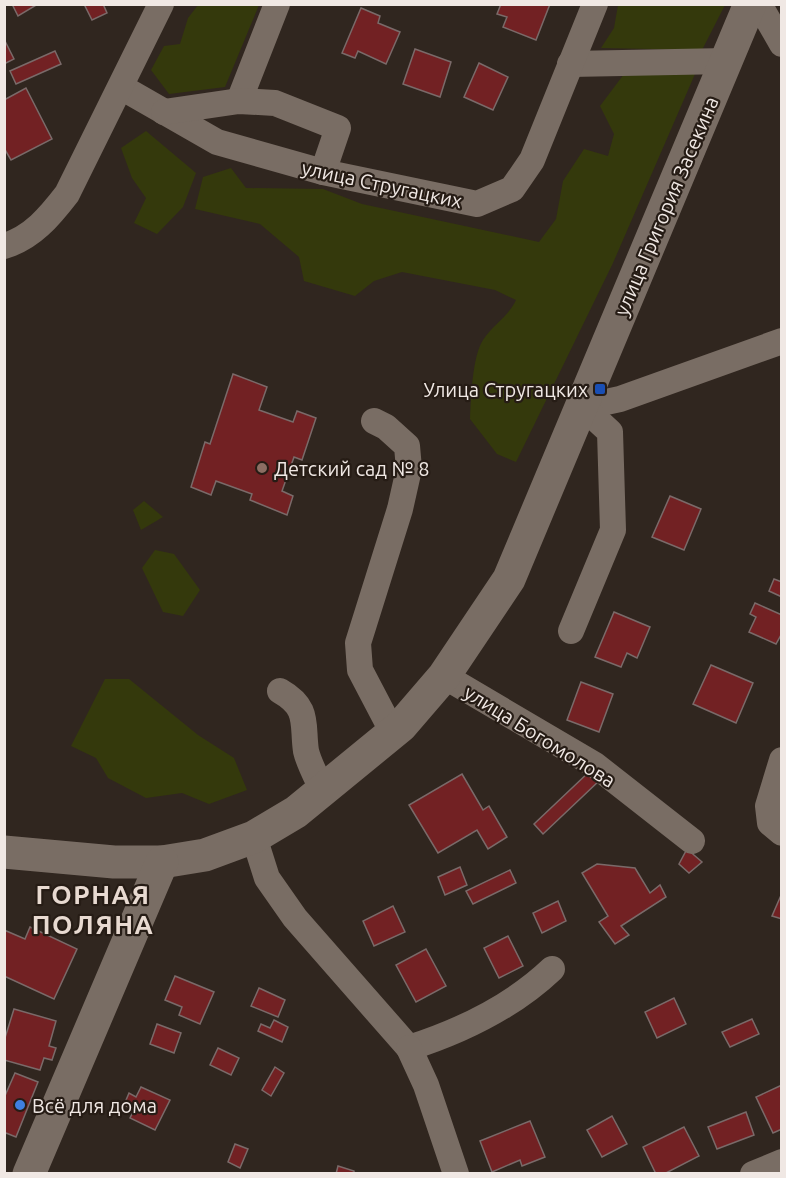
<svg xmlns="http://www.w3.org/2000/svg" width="786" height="1178" viewBox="0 0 786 1178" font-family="Ubuntu,sans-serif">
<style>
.green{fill:#34390c}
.building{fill:#722123;stroke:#7a6a69;stroke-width:1.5}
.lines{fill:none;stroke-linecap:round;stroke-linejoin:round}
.street{stroke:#796d64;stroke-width:26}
.secondary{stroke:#796d64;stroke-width:33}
.transit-dot{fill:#1a4fb4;stroke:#261c15;stroke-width:2}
.education-dot{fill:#8d6e63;stroke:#261c15;stroke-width:2}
.shop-dot{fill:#3f7fe0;stroke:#261c15;stroke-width:2}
.labels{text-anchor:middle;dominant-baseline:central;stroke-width:4.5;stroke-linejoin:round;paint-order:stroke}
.street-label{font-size:20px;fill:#f0e8e4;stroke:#261c15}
.poi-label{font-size:20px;fill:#f0e8e4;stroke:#261c15;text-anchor:start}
.district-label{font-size:26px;font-weight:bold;letter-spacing:1.5px;fill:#e8dad1;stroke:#261c15}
</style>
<rect width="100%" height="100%" fill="#30261f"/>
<g class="green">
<polygon points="198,5 259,5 225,87 169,94 151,70 164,46 180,44 188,18"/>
<polygon points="618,5 621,4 725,5 702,50 601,48 614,28"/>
<path d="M624,74H695L613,263L516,462L497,454L470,419C471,400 472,357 483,340C493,325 508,317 516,300L495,290L402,272L374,281L355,296L304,281L299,257L260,224L195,209L203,177L231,168L246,188L323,189L362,204L539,242L556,219L563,181L584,149L608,156L614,134L600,106Z"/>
<polygon points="146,131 196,173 183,207 157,234 134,223 146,198 132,178 121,148"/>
<polygon points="144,501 163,517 141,530 133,510"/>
<polygon points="155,550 174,554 200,590 183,616 163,612 142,568"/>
<polygon points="105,679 129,679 198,735 234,758 247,790 209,804 182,793 146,798 108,778 96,758 71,746"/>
</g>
<g class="building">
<polygon points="12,4 38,4 18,16"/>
<polygon points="88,4 103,4 107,13 92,20 85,6"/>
<polygon points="501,4 550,4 536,40 503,27 507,17 497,14"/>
<polygon points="361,8 380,16 378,23 400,32 386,64 358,51 355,58 342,53"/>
<polygon points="4,39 14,59 4,64"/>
<polygon points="415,49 451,62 440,97 403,84"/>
<polygon points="55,51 61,64 16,84 10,71"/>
<polygon points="479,63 508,77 493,110 464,97"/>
<polygon points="26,88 52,139 11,160 4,148 4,100"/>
<polygon points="233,374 267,387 259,410 293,422 297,411 316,418 302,460 294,457 282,491 293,496 287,515 250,500 252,494 216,481 211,495 191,487 205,442 210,444"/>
<polygon points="670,496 701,509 684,550 652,537"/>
<polygon points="774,579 782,582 782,597 769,591"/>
<polygon points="755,603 782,615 782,633 776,644 749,632 756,617 750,614"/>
<polygon points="614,612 650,627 637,658 627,653 621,667 595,657"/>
<polygon points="711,665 753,683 736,723 693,704"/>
<polygon points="581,682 613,694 599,732 567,720"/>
<polygon points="591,770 600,780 543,834 534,824"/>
<polygon points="462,774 483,810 489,806 507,837 488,849 477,830 438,853 409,805"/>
<polygon points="687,849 702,862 689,873 679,864"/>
<polygon points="597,864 635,868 650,893 660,885 666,897 621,926 629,935 615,944 599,922 608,916 582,873"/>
<polygon points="460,867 467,885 445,895 438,877"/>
<polygon points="510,870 516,883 473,904 466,891"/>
<polygon points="782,893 782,919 772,916"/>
<polygon points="558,901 566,921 542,933 533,913"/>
<polygon points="393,906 405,932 374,946 363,921"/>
<polygon points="30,927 77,949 54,999 4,976 4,930 25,939"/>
<polygon points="508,936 523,966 499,978 484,948"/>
<polygon points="426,949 446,986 416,1002 396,965"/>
<polygon points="175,976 214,992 200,1024 179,1015 182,1007 165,1000"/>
<polygon points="259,988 285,1000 278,1017 251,1006"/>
<polygon points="674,998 686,1024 657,1038 645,1012"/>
<polygon points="14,1009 56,1021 49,1046 56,1048 52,1060 44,1058 40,1070 4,1060 4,1041"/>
<polygon points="752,1019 759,1034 730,1047 722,1032"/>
<polygon points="274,1020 288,1027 282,1042 258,1031 261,1024 270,1028"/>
<polygon points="157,1024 181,1033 174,1053 150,1044"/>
<polygon points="218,1048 239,1058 231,1075 210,1065"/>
<polygon points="275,1067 284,1073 271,1096 262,1090"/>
<polygon points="15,1073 38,1082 16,1137 6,1133 4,1137 4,1098"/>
<polygon points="782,1085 782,1129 773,1133 756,1097"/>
<polygon points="141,1087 170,1100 155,1130 130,1118 134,1110 124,1105 129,1093 136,1097"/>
<polygon points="746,1112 754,1135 717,1149 708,1127"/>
<polygon points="612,1116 627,1144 602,1157 587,1130"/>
<polygon points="530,1121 545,1157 522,1166 520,1160 492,1172 480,1141"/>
<polygon points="684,1127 699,1156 664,1174 656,1174 643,1147"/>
<polygon points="235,1144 248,1149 240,1168 228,1162"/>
<polygon points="338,1166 354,1171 354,1174 336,1174"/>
</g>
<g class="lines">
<g class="street">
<polyline points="749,7 763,11 782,44"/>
<polyline points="570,64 727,61"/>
<polyline points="121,87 217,142 323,172 477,204 512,189 532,160 595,4"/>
<polyline points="239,101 277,4"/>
<polyline points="164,112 239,101 275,103 338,128 323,172"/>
<path d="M4,246C32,238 50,216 67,194L161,4"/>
<polyline points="583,407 620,399 782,341"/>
<polyline points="374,421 386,427 407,446 409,469 400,509 358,643 360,670 393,733"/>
<polyline points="571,631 613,530 610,432 583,407"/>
<polyline points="444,676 595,765 692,841"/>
<path d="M280,691C310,708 302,724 306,751C309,764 317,778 323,791"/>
<polyline points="782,760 768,806 770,823 782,833"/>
<path d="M254,837L267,878L295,918L409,1048C462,1031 512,1007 552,969"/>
<polyline points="409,1048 426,1085 456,1174"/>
<polyline points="753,1174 782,1162"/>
</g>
<g class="secondary">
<polyline points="4,852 114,862 162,862 205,855 254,837 296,812 401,726 444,676 509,579 750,4"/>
<polyline points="29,1174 162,862"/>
</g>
</g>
<rect class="transit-dot" x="594" y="383" width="12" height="12" rx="3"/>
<circle class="education-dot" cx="262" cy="468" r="6"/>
<circle class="shop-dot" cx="20" cy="1105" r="6"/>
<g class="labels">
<g class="street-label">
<text transform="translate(382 184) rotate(12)">улица Стругацких</text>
<text transform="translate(666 206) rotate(-67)">улица Григория Засекина</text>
<text transform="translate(540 736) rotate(32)">улица Богомолова</text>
</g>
<g class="poi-label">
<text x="588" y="389" text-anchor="end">Улица Стругацких</text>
<text x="274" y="468">Детский сад № 8</text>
<text x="32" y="1105">Всё для дома</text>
</g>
<g class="district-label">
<text x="93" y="894">ГОРНАЯ<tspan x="93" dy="30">ПОЛЯНА</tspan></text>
</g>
</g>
<rect width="786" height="1178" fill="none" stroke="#f0e8e4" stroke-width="12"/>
</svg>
